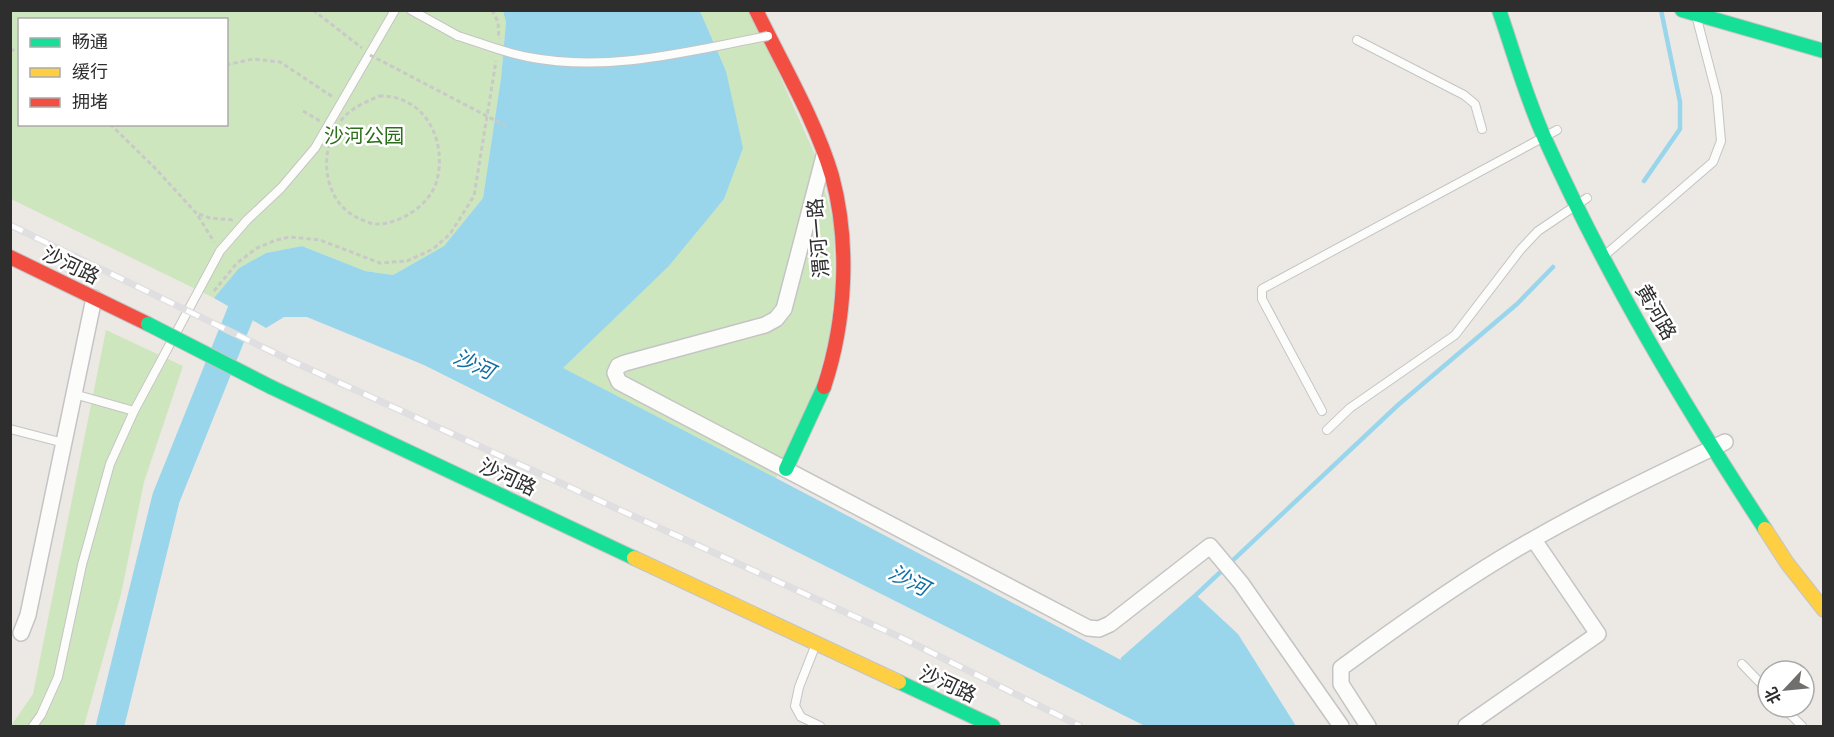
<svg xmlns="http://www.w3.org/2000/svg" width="1834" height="737" viewBox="0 0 1834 737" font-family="'PT Sans','Noto Sans SC',sans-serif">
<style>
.green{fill:#cee6be;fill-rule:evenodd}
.water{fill:#99d6ec}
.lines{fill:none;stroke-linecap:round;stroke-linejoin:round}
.stream{stroke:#99d6ec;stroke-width:4.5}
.river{stroke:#99d6ec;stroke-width:28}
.lane-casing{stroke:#c5c4c5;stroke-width:10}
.street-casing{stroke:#c5c4c5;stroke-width:18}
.fast-casing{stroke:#c5c4c5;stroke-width:16}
.slow-casing{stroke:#c5c4c5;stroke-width:16}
.jam-casing{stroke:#c5c4c5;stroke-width:16}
.path{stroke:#c9c9c8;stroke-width:3;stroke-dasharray:4.5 3;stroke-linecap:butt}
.lane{stroke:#fcfcfb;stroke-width:8}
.street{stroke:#fcfcfb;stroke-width:15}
.fast{stroke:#16e098;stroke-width:14}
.slow{stroke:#ffcf43;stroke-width:14}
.jam{stroke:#f24e42;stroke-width:14}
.rail-casing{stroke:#dfdfe1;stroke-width:7}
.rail{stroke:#fff;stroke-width:4.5;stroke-dasharray:14;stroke-linecap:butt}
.lane-bridge-casing{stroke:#c5c4c5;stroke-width:10;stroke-linecap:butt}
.fast-bridge-casing{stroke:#c5c4c5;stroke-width:16;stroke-linecap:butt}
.path-bridge{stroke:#c9c9c8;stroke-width:3;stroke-dasharray:4.5 3;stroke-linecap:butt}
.lane-bridge{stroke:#fcfcfb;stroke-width:8}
.fast-bridge{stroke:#16e098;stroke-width:14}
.labels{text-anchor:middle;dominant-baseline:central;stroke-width:5;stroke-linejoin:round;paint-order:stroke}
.park-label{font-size:20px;fill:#2c6e1b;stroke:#fff}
.street-label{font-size:20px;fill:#2e2e2e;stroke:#fff}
.water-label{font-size:21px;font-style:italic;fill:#0d6fa3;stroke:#fff}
</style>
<rect width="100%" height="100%" fill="#ece8e4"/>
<g class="green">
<path d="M10,11H503L506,22L501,78L483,198L444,246L393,275L365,271L302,246L266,253L239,268L214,298L11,199ZM20,20H226V124H20Z"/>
<polygon points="700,11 751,11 816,157 834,225 835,289 829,339 812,401 776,478 562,368 668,267 726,71"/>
<polygon points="106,330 183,366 144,482 121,594 84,726 11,726 33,694"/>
</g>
<polygon class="water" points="503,11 700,11 726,71 743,148 724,199 668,267 563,368 776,478 1121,660 1196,595 1238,634 1296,726 1145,726 424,365 307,317 284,317 266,328 214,298 239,268 266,253 302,246 365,271 393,275 444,246 483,198 501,78 506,22"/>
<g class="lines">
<g class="stream">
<polyline points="1644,181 1680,129 1680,102 1661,10"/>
<polyline points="1123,659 1196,595 1398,405 1517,304 1553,267"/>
</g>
<polyline class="river" points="110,726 166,498 245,302 270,296"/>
<g class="lane-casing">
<g id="lane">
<polyline points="411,10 458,36"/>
<polyline points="1357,40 1464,95 1475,104 1482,129"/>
<polyline points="1604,256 1713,162 1721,141 1717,96 1697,19"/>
<polyline points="74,394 134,411"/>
<polyline points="1322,411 1262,299 1262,289 1557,130"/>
<polyline points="10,429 64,443"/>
<polyline points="1327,430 1350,408 1455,335 1521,249 1538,231 1587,198"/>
<polyline points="816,644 799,687 795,706 801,717 820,726"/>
<polyline points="1742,664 1768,691"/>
<polyline points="1783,707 1802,726"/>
<polyline points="33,726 41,715 58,677 82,565 110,464 134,411 220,251 247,220 281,188 315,148 395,10"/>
</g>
</g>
<g class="street-casing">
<g id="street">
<polyline points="824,156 784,309 776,319 765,325 625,363 618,366 615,373 619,382 1088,628 1099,629 1110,624 1210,546 1241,583 1341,726"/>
<polyline points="21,633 28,615 94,298"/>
<path d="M1368,726L1341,684V668C1394,629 1447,591 1503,557C1574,514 1650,478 1725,442"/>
<polyline points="1466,726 1598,634 1534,540"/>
</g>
</g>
<g class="fast-casing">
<g id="fast">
<path d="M1499,10C1514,53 1526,98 1545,139C1606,275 1683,404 1765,529"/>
<polyline points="1682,10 1824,51"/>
<polyline points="271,387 634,558"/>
<polyline points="786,469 824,387"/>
<polyline points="899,682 993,726"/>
</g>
</g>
<g class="slow-casing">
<g id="slow">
<polyline points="1765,529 1787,563 1824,610"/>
<polyline points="634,558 899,682"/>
</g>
</g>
<g class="jam-casing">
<g id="jam">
<path d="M756,10C781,62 816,121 832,176C850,243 846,321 824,387"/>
<polyline points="10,257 148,324"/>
</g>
</g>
<g class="path">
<polyline points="313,10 362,48"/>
<polyline points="492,10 498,22 499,39"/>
<polyline points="10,50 20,50"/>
<polyline points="226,65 253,59 280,62 333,97"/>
<path d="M379,96C425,95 447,140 437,180C431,204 401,224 377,224C370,224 362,220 356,217C319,198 318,140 347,114C356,106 368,101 379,96Z"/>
<polyline points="303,111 320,121"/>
<polyline points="110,124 155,168 197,214 214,242"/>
<polyline points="199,214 210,218 234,220"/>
<polyline points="214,291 237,263 257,248 276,240 290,237 320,240 380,263 407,261 433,249 450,234 474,196 496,61"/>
</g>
<use href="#lane" class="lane"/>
<use href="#street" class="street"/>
<use href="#fast" class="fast"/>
<use href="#slow" class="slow"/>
<use href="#jam" class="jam"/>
<g class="rail-casing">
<polyline id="rail" points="10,225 285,358 902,638 1080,726"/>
</g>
<use href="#rail" class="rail"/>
<g class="lane-bridge-casing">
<path id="lane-bridge" d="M458,36C481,43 505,53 528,57C609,73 689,51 768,36"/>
</g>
<g class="fast-bridge-casing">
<polyline id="fast-bridge" points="148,324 271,387"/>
</g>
<polyline class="path-bridge" points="370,55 506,126"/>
<use href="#lane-bridge" class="lane-bridge"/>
<use href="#fast-bridge" class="fast-bridge"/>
</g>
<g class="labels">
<g class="park-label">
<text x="364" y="136">沙河公园</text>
</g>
<g class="street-label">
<text transform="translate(818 238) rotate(-95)">渭河一路</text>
<text transform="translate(71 265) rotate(26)">沙河路</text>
<text transform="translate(1656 312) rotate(60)">黄河路</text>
<text transform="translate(508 477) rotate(25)">沙河路</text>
<text transform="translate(948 684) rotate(25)">沙河路</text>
</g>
<g class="water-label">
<text transform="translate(474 364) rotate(25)">沙河</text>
<text transform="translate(909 580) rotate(27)">沙河</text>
</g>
</g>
<rect width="1834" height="737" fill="none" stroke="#2e2e2e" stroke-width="24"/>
<rect x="18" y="18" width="210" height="108" fill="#ffffff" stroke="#ababab" stroke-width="1.5"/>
<rect x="30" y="38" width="30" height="9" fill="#16e098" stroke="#ababab" stroke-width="1.5"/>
<text x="72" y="48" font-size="18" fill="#2e2e2e">畅通</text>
<rect x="30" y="68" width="30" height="9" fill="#ffcf43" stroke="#ababab" stroke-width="1.5"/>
<text x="72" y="78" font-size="18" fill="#2e2e2e">缓行</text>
<rect x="30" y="98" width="30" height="9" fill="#f24e42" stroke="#ababab" stroke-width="1.5"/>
<text x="72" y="108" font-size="18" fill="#2e2e2e">拥堵</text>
<g transform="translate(1786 689) rotate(244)"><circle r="28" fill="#ffffff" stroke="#ababab" stroke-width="1.5"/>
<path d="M0-4.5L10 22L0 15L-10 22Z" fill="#706f6e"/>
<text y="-9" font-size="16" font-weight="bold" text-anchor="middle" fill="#2e2e2e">北</text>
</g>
</svg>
